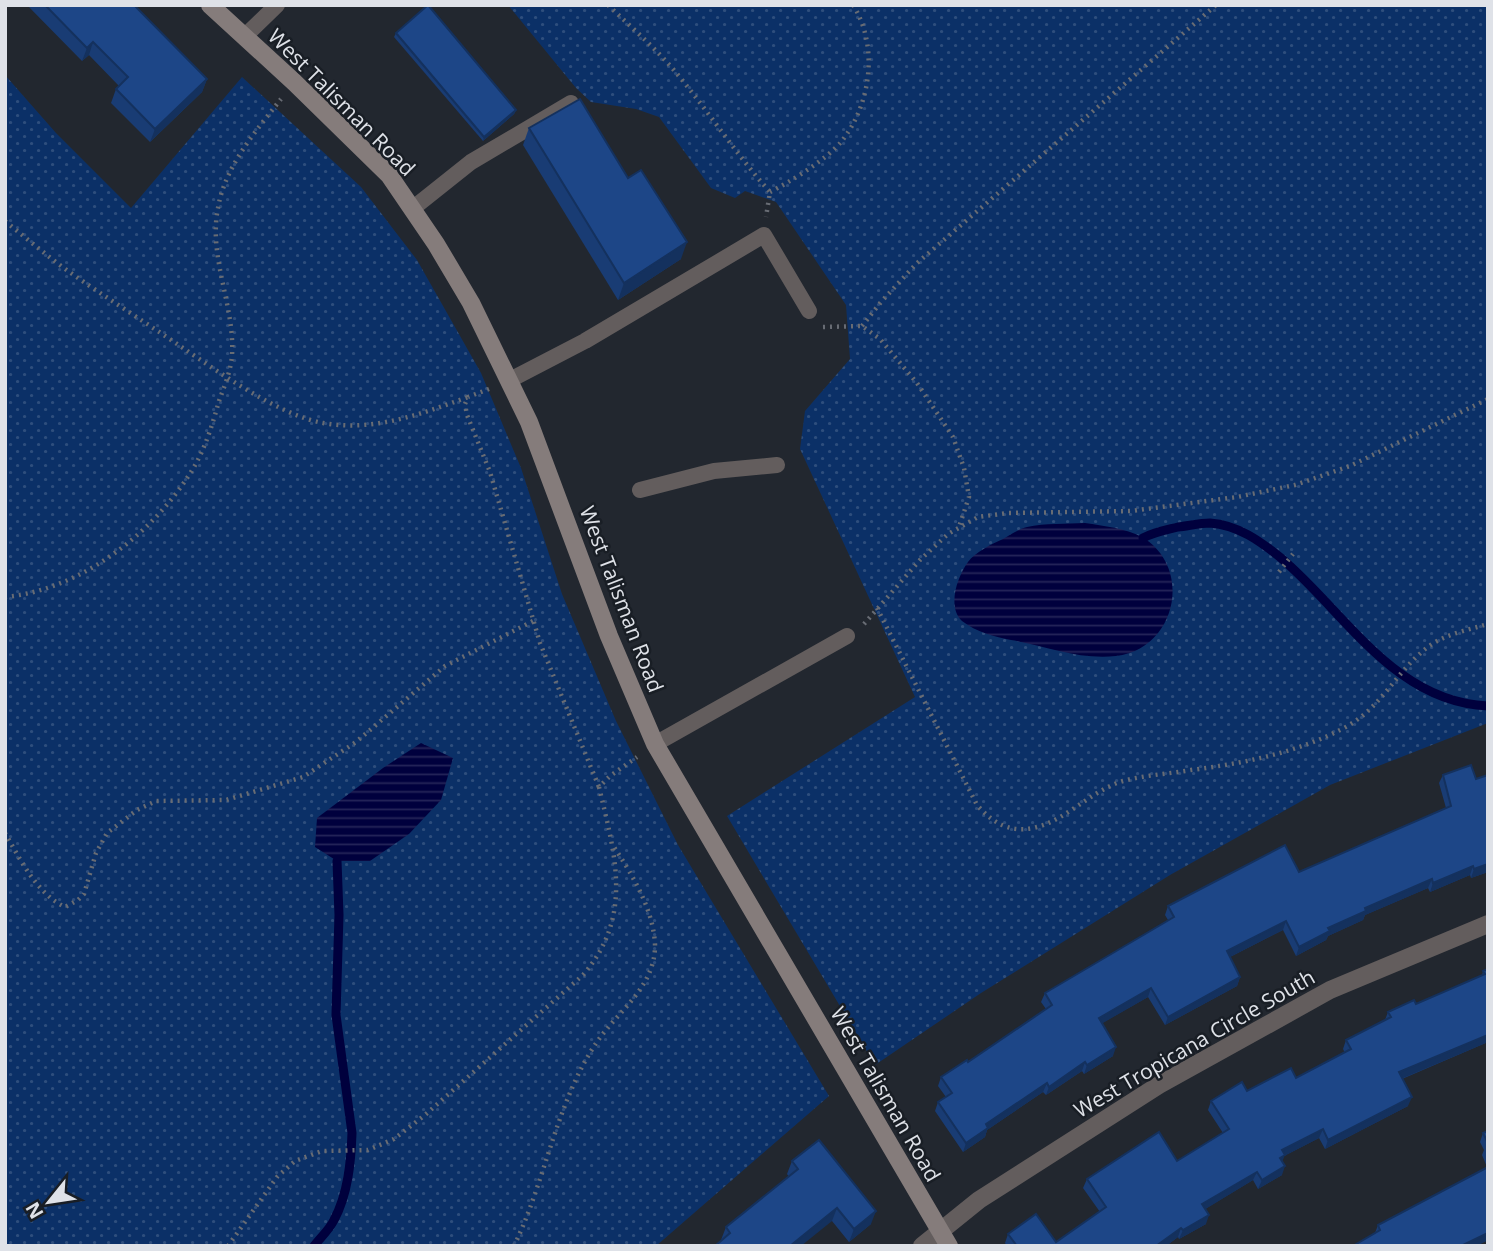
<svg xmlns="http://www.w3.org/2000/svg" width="1493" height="1251" viewBox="0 0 1493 1251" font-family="'Open Sans',sans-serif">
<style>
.grass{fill:url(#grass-dots)}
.water{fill:url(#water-rules)}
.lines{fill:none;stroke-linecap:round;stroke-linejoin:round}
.stream{stroke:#00003d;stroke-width:9}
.path{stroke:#686c74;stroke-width:4.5;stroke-dasharray:2 5;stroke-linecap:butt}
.lane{stroke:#635d5d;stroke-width:16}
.street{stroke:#635d5d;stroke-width:18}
.secondary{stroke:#857c7b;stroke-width:18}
.wall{fill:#193c74}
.shaded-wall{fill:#14315e}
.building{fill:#1d4687;stroke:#14315e;stroke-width:2}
.labels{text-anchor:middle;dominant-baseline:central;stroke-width:5;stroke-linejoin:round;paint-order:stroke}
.street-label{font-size:21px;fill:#dfe2e8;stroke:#191e25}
</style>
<defs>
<pattern id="grass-dots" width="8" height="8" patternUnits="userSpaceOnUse" patternTransform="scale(1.75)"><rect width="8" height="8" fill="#0b3067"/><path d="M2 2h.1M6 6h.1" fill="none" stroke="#2e4e7d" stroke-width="1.8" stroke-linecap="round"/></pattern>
<pattern id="water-rules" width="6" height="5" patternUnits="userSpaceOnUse" patternTransform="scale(1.75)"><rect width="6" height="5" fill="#00003d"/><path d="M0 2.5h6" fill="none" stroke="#252559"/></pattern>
</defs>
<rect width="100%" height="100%" fill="#22272f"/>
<g class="grass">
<polygon points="508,5 1488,5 1488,723 1330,785 1170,875 981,993 875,1065 727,816 915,697 800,449 805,411 850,359 846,305 776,202 745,191 735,198 711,188 659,117 636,109 591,102 576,88"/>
<polygon points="5,75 56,133 131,208 242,77 361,187 417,260 481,373 521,468 562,594 616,721 678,845 829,1096 656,1246 5,1246"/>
</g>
<g class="water">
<path d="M1085,523C1104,526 1125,528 1142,537C1194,568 1176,649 1116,656C1079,660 1047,646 1011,640C995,637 976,632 962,621C947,607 957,577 968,562C975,552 992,544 1003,539C1010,535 1019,529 1027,527C1045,523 1066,524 1085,523Z"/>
<polygon points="421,743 453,758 441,800 409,834 370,861 337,861 315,847 317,818 383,768"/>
</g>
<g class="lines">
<g class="stream">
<path d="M1143,538C1154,532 1166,530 1178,527C1188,526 1200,523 1210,523C1238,525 1260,541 1281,558C1345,612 1394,702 1488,706"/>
<path d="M314,1246C320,1238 330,1229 334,1220C348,1194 351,1162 352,1133L336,1015L339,915L337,861"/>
</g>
<g class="path">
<path d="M608,5C630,26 653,46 673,69C707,109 735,153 770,192L766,217"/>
<path d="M770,192C790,182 827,159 841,142C871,105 879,46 853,5"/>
<path d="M5,221C26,238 46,255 68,271C105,297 145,322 183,348C220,373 279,415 323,423C374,432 421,414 468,397"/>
<polyline points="862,326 881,302 916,264 1216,5"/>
<polyline points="823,327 862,326 880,339 917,383 953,437 964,468 969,497 959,527"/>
<polyline points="489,389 468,397 465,404 467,415 490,472 540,643 599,787"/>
<polyline points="1279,572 1293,554"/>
<path d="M5,597C79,590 150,536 189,475C204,453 212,426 219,401C224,387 231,371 232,355C235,306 208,257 218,208C225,166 256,131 281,99"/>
<path d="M877,608L977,805C992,822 1009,833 1033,828C1066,821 1090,791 1123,781C1145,775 1168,774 1191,770C1245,763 1296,753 1344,728C1382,708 1396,671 1428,647C1445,634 1468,630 1488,624"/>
<polyline points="864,624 920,560 948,534 978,517 1008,513 1131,511 1237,497 1295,485 1350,466 1488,399"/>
<path d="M5,833C20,859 37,894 65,907L78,900L84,894L96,853L107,833L137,810L156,801L226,800L303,777L356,742L445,666L533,621"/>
<path d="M228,1246L277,1177L295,1161L322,1151L368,1150L394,1139L425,1115L583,975C634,916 615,855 599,787L610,776L637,757"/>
<path d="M514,1246C546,1180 557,1098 599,1039C620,1010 656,985 655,944C653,909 633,876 614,847"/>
</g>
<g class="lane">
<polyline points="245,36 277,5"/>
<polyline points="412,209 471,162 571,103"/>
<polyline points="510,380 585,341 764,235 809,311"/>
<polyline points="640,490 714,471 777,465"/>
<polyline points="655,744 847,636"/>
</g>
<polyline class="street" points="922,1246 979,1200 1159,1085 1330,990 1488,924"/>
<polyline class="secondary" points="210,5 294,82 389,175 436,244 471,303 529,422 609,636 655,744 949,1246"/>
</g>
<g class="wall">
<polygon points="27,5 134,5 207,79 202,92 150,142 111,103 116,89 119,86 89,55 82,61"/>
<polygon points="396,33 516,110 514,114 483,141 394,37"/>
<polygon points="529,128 681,259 618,300 523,145"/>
<polygon points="1443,775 1476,779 1488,775 1488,872 1471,878 1470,875 1430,892 1428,888 1365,915 1363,920 1328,936 1326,940 1296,956 1283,930 1230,957 1240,977 1237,986 1165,1025 1148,997 1102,1023 1113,1056 1084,1074 1082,1071 1046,1095 1043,1092 987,1130 985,1137 963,1152 935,1111 938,1102 946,1097 938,1086 941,1077 968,1062 1046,1009 1041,1002 1045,993 1168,920 1165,915 1168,906 1299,872 1446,808 1439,783"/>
<polygon points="1488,969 1488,1042 1402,1079 1408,1106 1325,1149 1319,1138 1284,1156 1282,1162 1282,1175 1258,1189 1253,1180 1205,1209 1206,1224 1179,1239 1178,1237 1166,1246 1007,1246 1005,1243 1008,1234 1056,1242 1100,1212 1083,1188 1087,1179 1177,1161 1223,1133 1208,1110 1211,1101 1296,1078 1345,1053 1343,1049 1346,1040 1385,1020 1388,1012 1416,1004 1482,976 1483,971"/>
<polygon points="1488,1131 1488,1240 1476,1246 1353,1246 1375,1233 1378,1225 1487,1167 1482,1155 1484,1150 1480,1142 1483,1133"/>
<polygon points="792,1161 871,1224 849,1242 832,1221 721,1240 726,1227 789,1177 787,1174"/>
</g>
<g class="shaded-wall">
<polygon points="93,42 89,55 82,61 87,48"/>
<polygon points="207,79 202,92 150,142 155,129"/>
<polygon points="516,110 514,114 483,141 484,137"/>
<polygon points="687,242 681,259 618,300 624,283"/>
<polygon points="1488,864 1488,872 1471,878 1474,869"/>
<polygon points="1473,866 1470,875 1430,892 1433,883"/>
<polygon points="1432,879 1428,888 1365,915 1363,920 1328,936 1326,940 1296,956 1299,947 1328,928 1365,908"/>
<polygon points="1286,921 1283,930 1224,960 1227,951"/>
<polygon points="1240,977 1237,986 1165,1025 1168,1017"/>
<polygon points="1151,988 1148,997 1096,1027 1099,1018"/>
<polygon points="1488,1035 1488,1042 1396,1081 1399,1072"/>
<polygon points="1116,1047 1113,1056 1084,1074 1087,1065"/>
<polygon points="1085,1062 1082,1071 1046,1095 1049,1087"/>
<polygon points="1047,1083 1043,1092 987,1130 985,1137 963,1152 966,1143 986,1124"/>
<polygon points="1412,1097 1408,1106 1325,1149 1328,1140"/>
<polygon points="1323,1129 1319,1138 1284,1156 1282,1163 1277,1166 1282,1150"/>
<polygon points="1285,1166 1282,1175 1258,1189 1262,1180"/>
<polygon points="1257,1172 1253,1180 1199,1213 1202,1204"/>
<polygon points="837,1208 832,1221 801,1246 790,1246"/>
<polygon points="876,1211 871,1224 849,1242 854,1229"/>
<polygon points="1209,1215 1206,1224 1179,1239 1183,1230"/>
<polygon points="1181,1228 1178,1237 1166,1246 1156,1246"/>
<polygon points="1488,1233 1488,1240 1476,1246 1461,1246"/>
</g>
<g class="building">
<polygon points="45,5 134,5 207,79 155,129 116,89 128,77 93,42 87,48"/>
<polygon points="428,5 516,110 484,137 396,33"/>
<polygon points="580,99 628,178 641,170 687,242 624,283 529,128"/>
<polygon points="1471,765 1476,779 1488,775 1488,864 1474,869 1473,866 1433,883 1432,879 1365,908 1366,911 1328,928 1330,931 1299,947 1286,921 1227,951 1240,977 1168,1017 1151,988 1099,1018 1116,1047 1087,1065 1085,1062 1049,1087 1047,1083 986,1124 988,1128 966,1143 938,1102 952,1093 941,1077 967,1060 968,1062 1052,1005 1045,993 1174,917 1168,906 1285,845 1299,872 1451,806 1443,775"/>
<polygon points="1488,969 1488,1035 1399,1072 1412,1097 1328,1140 1323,1129 1282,1150 1285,1155 1280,1158 1285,1166 1262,1180 1257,1172 1202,1204 1209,1215 1183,1230 1181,1228 1156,1246 1017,1246 1008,1234 1036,1214 1056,1242 1106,1207 1087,1179 1159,1132 1177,1161 1229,1129 1211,1101 1242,1082 1247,1091 1291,1068 1296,1078 1351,1049 1346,1040 1391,1017 1388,1012 1414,1000 1416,1004 1485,974 1483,971"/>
<polygon points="1488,1131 1488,1143 1483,1133"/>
<polygon points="819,1140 876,1211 854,1229 837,1208 790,1246 715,1246 730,1233 726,1227 798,1169 792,1161"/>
<polygon points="1488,1167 1488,1233 1461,1246 1353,1246 1380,1230 1378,1225"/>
</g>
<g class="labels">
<g class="street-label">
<text transform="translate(342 102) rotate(45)">West Talisman Road</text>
<text transform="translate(622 599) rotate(69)">West Talisman Road</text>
<text transform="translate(1194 1043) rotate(-30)">West Tropicana Circle South</text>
<text transform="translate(886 1094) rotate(60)">West Talisman Road</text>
</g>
</g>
<rect width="1493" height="1251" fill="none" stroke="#dfe2e8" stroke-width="14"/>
<g transform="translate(49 1202) rotate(240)" stroke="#191e25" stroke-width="5" paint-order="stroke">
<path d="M0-5L12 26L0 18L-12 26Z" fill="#dfe2e8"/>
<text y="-10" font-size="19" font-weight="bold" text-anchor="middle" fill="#dfe2e8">N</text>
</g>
</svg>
